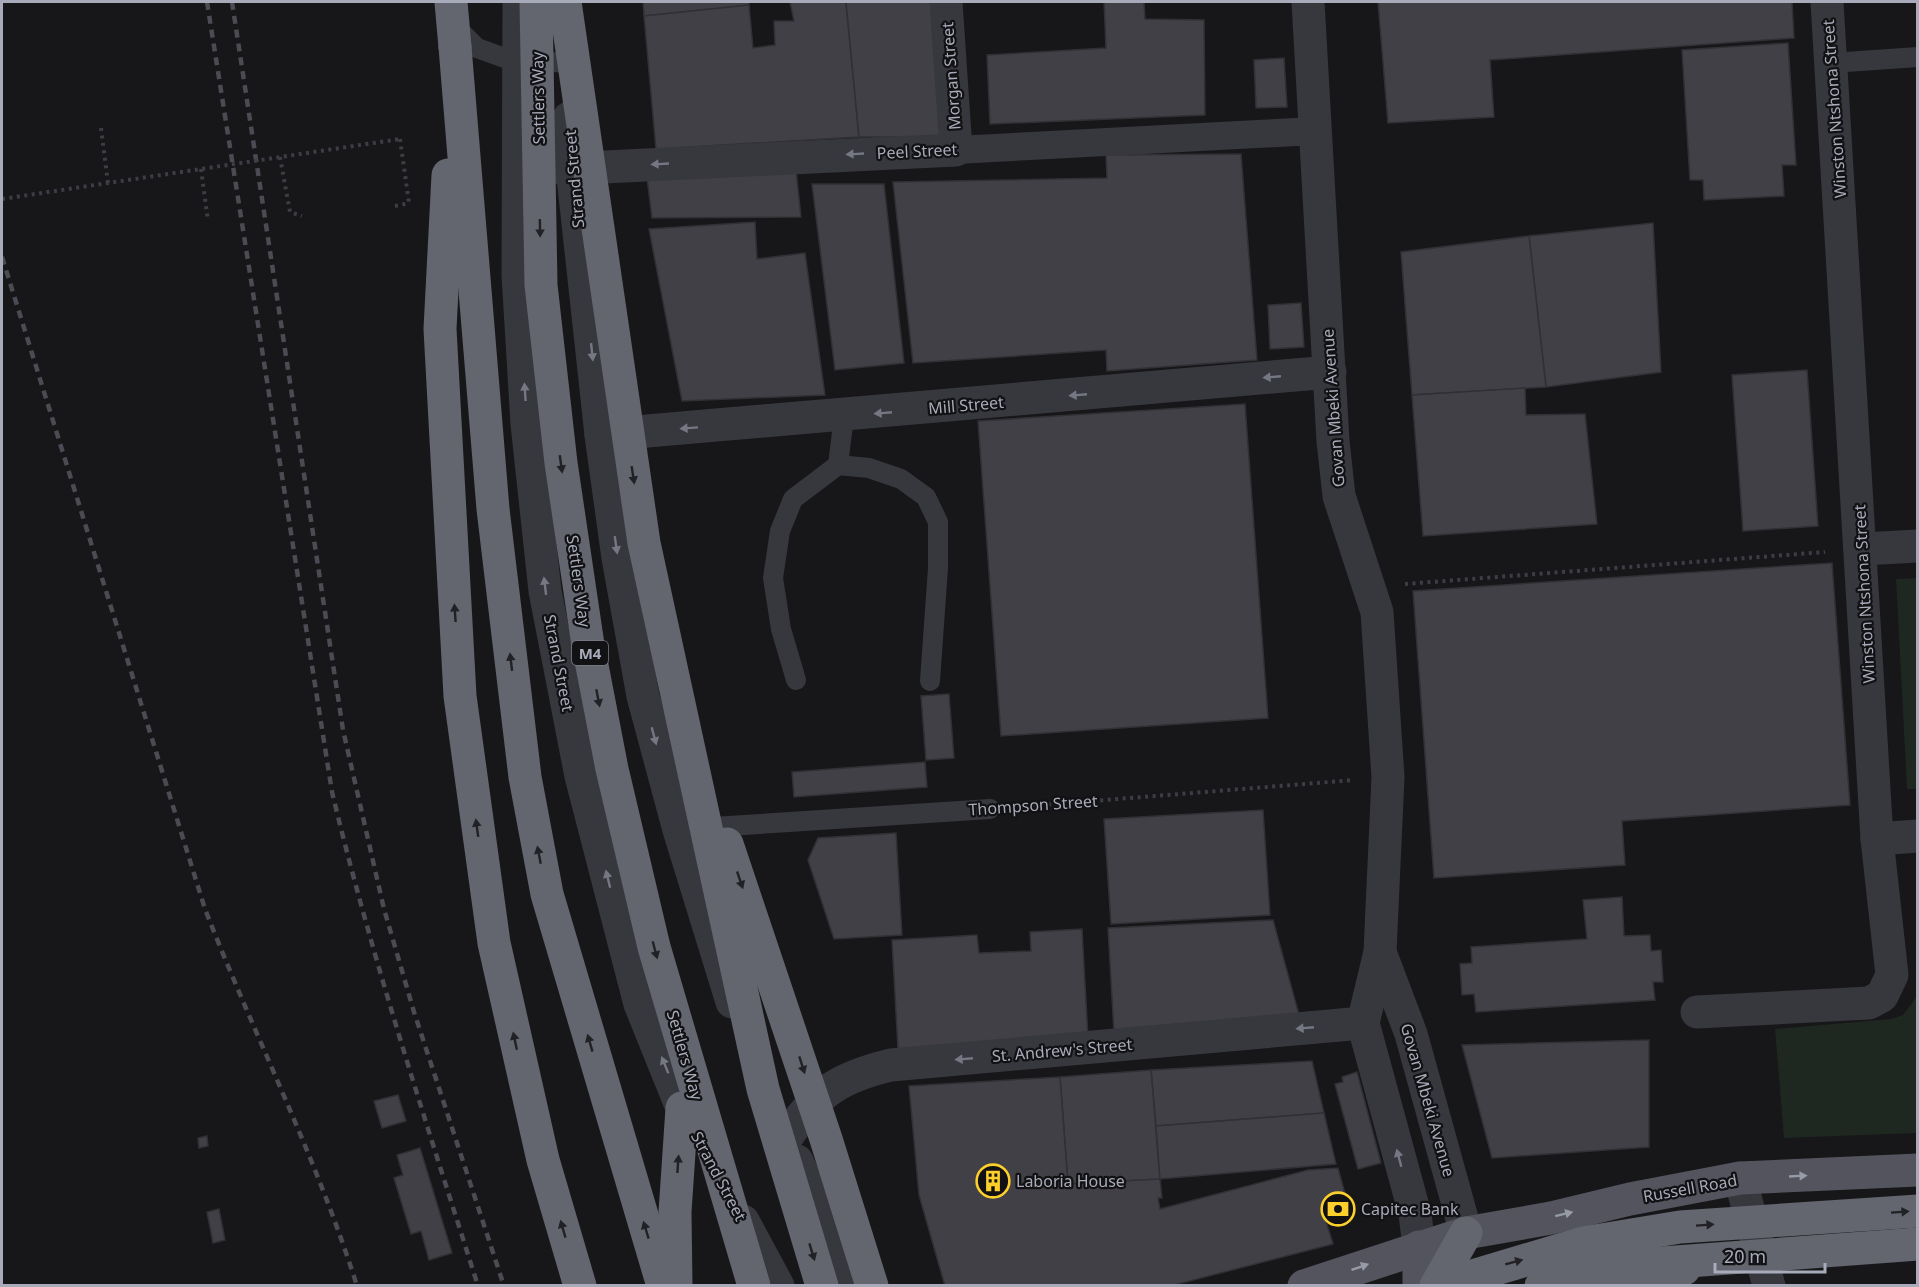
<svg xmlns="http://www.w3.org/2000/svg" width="1919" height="1287" viewBox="0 0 1919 1287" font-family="'Noto Sans',sans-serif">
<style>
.green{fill:#1e2720}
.building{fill:#414046;stroke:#313035;stroke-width:1.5}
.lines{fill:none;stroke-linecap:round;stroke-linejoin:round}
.path{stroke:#3d3e45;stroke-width:4;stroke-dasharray:3 4.5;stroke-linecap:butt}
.service{stroke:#37373e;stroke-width:20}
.pedestrian{stroke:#37373e;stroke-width:28}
.minor{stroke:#37373e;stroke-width:33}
.tertiary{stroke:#37373e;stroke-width:33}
.primary{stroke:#53545d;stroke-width:33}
.motorway{stroke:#63656f;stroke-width:33}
.rail{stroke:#4a4b53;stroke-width:4.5;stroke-dasharray:8 6;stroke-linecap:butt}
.path-bridge{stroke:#3d3e45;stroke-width:4;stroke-dasharray:3 4.5;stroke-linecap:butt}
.motorway-bridge{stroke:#63656f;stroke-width:33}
.oneway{fill:#757782}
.oneway2{fill:#222226}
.oneway3{fill:#979aa7}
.labels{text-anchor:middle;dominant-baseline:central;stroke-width:4.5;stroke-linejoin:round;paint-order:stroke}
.shield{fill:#121114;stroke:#7b7d88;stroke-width:1.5}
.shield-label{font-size:15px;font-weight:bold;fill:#a8abb9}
.street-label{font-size:16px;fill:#a8abb9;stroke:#121114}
.poi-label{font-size:16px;fill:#a8abb9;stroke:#121114;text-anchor:start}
</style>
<rect width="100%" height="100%" fill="#171619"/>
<g class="green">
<polygon points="1917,578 1917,789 1907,789 1896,579"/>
<polygon points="1917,996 1917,1133 1784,1138 1775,1029 1891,1019 1903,1015"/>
</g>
<g class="building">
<polygon points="643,2 749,2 749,5 644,16"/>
<polygon points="790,2 846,2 859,137 656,149 644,16 749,5 753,48 775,45 774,21 794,21"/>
<polygon points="846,2 935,2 943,137 859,137"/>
<polygon points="1104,2 1144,2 1145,19 1204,20 1205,115 990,124 987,55 1106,48"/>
<polygon points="1378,2 1792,2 1794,38 1490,60 1494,117 1388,123"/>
<polygon points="1788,43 1796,165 1782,165 1784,196 1704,200 1703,180 1690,180 1682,50"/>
<polygon points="1284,58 1287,107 1256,108 1254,60"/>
<polygon points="1241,154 1257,360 1107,371 1106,350 913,363 893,182 1107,178 1106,155"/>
<polygon points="796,170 801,217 652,218 647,178"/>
<polygon points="812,184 884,184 904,363 835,370"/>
<polygon points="755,222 757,259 805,253 825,395 682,401 649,229"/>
<polygon points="1653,223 1661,372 1546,387 1529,236"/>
<polygon points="1529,236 1546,387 1412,395 1401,252"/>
<polygon points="1301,303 1304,347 1270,349 1268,305"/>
<polygon points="1807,370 1818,526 1743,531 1732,375"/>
<polygon points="1525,388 1526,415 1585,414 1597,524 1423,536 1412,395"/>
<polygon points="1245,404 1268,718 1001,736 978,421"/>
<polygon points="1832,563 1850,805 1622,821 1625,865 1434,878 1413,591"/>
<polygon points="949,694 954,758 926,760 921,696"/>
<polygon points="925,762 927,787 794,797 792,772"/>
<polygon points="1263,810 1270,915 1111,924 1104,819"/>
<polygon points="896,833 902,935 834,939 808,860 818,838"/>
<polygon points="1622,897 1624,936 1650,935 1651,951 1661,950 1663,982 1653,982 1655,1000 1476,1012 1474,994 1462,995 1460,964 1472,963 1471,947 1587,939 1583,900"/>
<polygon points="1273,920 1301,1022 1114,1033 1108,928"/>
<polygon points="1082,929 1088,1038 898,1049 892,940 977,935 979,953 1031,951 1030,932"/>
<polygon points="1649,1040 1649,1147 1492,1158 1462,1045"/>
<polygon points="1312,1061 1324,1113 1156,1126 1151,1070"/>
<polygon points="1151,1070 1160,1179 1068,1184 1060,1077"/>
<polygon points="1357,1072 1381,1163 1358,1169 1335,1084 1343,1082 1342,1077"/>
<polygon points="1060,1077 1068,1184 1160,1179 1162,1198 1158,1198 1160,1209 1308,1170 1338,1168 1350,1212 1325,1218 1333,1244 1170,1286 945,1286 919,1195 909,1086"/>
<polygon points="398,1095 406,1121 382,1128 374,1101"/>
<polygon points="1324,1113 1336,1164 1160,1179 1156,1126"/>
<polygon points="207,1136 208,1146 199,1148 198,1138"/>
<polygon points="420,1148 452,1253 429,1260 421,1231 411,1234 394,1178 403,1175 397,1155"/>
<polygon points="219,1209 225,1240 213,1243 207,1212"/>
</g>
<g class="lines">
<g class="path">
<polyline points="101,128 108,183"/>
<polyline points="400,139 409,203"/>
<polyline points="280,157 290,212 302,216"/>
<polyline points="201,169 208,221"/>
<polyline points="395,206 410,203"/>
<polyline points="1405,584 1825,552"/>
<polyline points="1018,807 1354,780"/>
</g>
<g class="service">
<polyline points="453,24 477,48 519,63 567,62"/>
<polyline points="1831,63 1918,57"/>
<polyline points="838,465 869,468 901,479 926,497 938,522 938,568 930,681"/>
<polyline points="796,680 781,629 773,578 780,531 793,499 838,465 844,416"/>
<polyline points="697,828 990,809"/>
</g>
<polyline class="pedestrian" points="956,150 1315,131"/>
<g class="minor">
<polyline points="1308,2 1333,441 1339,496 1377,612 1388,777 1380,952 1363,1023 1415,1214 1419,1247"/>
<polyline points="563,169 956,150 946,2"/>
<polyline points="601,435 1330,372"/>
<polyline points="1862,549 1918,546"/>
<polyline points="1877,839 1918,836"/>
<polyline points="1380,952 1411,1034 1466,1233"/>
<polyline points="1697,1012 1869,1003 1882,996 1892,975 1877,839 1827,2"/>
<path d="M787,1137C815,1093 840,1077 891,1065L1363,1023"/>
<polyline points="1740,1178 1769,1286"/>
</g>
<g class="tertiary">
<polyline points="519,2 518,275 527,424 545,591 581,776 640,1004 682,1108 696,1133"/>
<polyline points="569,118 572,168 601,435 618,558 643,696 679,830 732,1002"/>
<polyline points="797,1161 853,1286"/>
<polyline points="743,1221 778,1286"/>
</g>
<g class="primary">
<polyline points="1304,1286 1466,1233 1551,1218 1630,1199 1740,1178 1918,1170"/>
<polyline points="1419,1286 1419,1247"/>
</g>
<g class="motorway">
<polyline points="455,47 493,509 525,777 547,894 663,1286"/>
<polyline points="448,175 440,329 460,696 494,943 543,1160 580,1286"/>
<polyline points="676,1286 675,1212 682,1108"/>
<polyline points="1436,1286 1466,1233"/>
<polyline points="1629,1286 1684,1269"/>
</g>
<g class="rail">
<path d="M207,2L332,792C372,959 426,1122 478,1286"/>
<polyline points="232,2 343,730 384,909 414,1012 504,1286"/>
<path d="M2,257L205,909C254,1035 316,1156 357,1286"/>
</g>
<polyline class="path-bridge" points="2,199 400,139"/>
<g class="motorway-bridge">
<polyline points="451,2 455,47"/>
<polyline points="536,2 541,285 561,463 588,645 612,769 654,947 754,1286"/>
<polyline points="565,2 644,543 763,1089 822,1286"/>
<polyline points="727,844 826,1139 872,1286"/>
<polyline points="1439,1286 1583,1243 1680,1227 1918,1211"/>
<polyline points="1541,1286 1596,1271 1648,1264 1918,1244"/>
</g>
</g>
<defs><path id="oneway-solid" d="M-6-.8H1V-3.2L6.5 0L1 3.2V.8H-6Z" transform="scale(1.5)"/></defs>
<g class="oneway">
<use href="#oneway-solid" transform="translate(855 154) rotate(177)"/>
<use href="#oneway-solid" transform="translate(660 164) rotate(177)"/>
<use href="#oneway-solid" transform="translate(592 352) rotate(84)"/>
<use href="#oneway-solid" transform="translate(1272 377) rotate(175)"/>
<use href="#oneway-solid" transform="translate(525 392) rotate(-94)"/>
<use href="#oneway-solid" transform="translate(1078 395) rotate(175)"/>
<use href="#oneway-solid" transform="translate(883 413) rotate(175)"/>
<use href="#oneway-solid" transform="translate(689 428) rotate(176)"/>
<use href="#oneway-solid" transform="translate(616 545) rotate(82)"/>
<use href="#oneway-solid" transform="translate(545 586) rotate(-97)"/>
<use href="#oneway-solid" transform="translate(654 736) rotate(75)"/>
<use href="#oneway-solid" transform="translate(608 879) rotate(-104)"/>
<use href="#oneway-solid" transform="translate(1305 1028) rotate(175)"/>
<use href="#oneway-solid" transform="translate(964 1059) rotate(175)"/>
<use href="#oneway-solid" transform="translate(665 1065) rotate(-112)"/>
<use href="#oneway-solid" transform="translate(1399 1158) rotate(-105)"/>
</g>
<g class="oneway2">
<use href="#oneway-solid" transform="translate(540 228) rotate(89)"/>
<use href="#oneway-solid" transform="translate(561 464) rotate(82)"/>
<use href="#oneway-solid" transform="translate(633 475) rotate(81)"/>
<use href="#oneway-solid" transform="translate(455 613) rotate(-94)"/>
<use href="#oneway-solid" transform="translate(511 662) rotate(-97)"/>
<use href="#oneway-solid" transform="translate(598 698) rotate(79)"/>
<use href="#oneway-solid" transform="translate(477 828) rotate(-98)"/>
<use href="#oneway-solid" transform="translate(539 855) rotate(-101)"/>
<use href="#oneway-solid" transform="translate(740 880) rotate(71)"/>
<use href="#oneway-solid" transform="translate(655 950) rotate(75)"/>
<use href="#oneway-solid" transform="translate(515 1041) rotate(-102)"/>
<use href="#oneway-solid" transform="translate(590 1043) rotate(-106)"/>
<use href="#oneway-solid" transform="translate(802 1065) rotate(72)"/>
<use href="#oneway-solid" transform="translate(678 1164) rotate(-86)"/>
<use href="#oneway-solid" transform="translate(1900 1212) rotate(-4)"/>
<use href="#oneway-solid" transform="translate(1705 1225) rotate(-4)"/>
<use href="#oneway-solid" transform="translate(563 1229) rotate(-106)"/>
<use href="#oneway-solid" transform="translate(646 1230) rotate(-107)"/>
<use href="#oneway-solid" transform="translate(812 1252) rotate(73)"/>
<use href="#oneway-solid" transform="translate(1514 1262) rotate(-15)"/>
</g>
<g class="oneway3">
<use href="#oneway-solid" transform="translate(1798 1176) rotate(-3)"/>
<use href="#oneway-solid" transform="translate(1564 1214) rotate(-14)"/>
<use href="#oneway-solid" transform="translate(1360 1267) rotate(-19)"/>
</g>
<defs>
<g id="building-ring" transform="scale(1.725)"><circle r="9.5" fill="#121114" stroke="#fccf2b" stroke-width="1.5"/><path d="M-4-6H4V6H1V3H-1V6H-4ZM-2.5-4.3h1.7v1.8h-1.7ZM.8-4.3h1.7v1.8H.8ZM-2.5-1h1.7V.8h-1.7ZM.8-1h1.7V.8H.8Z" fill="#fccf2b"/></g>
<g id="bank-ring" transform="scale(1.725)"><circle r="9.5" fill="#121114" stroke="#fccf2b" stroke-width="1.5"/><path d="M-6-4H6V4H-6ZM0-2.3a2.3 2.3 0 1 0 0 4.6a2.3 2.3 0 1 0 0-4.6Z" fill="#fccf2b"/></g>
</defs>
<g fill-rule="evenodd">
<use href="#building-ring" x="993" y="1181"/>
<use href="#bank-ring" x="1338" y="1209"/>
</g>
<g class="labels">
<rect class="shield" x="572" y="641" width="36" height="24" rx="4.5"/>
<g class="shield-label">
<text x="590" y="653">M4</text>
</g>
<g class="street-label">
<text transform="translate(951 76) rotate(-94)">Morgan Street</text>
<text transform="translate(538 98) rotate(-91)">Settlers Way</text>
<text transform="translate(1834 109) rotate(-94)">Winston Ntshona Street</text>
<text transform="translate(917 151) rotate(-3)">Peel Street</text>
<text transform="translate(574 179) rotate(-95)">Strand Street</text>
<text transform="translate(966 405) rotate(-5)">Mill Street</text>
<text transform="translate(1333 408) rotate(-94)">Govan Mbeki Avenue</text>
<text transform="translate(579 581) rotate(82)">Settlers Way</text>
<text transform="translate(1864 594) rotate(-93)">Winston Ntshona Street</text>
<text transform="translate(559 663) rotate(79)">Strand Street</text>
<text transform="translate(1033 805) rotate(-4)">Thompson Street</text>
<text transform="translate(1062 1050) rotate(-5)">St. Andrew's Street</text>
<text transform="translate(685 1055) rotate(74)">Settlers Way</text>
<text transform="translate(1428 1100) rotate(74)">Govan Mbeki Avenue</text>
<text transform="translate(719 1176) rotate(62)">Strand Street</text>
<text transform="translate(1690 1188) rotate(-10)">Russell Road</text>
</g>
<g class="poi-label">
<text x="1016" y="1181">Laboria House</text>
<text x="1361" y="1209">Capitec Bank</text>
</g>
</g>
<rect width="1919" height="1287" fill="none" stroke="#a8abb9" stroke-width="6"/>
<path d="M1715 1263v9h110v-9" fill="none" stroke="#a8abb9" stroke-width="3"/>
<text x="1724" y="1263" font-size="18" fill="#a8abb9" stroke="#121114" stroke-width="4.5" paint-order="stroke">20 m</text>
</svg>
